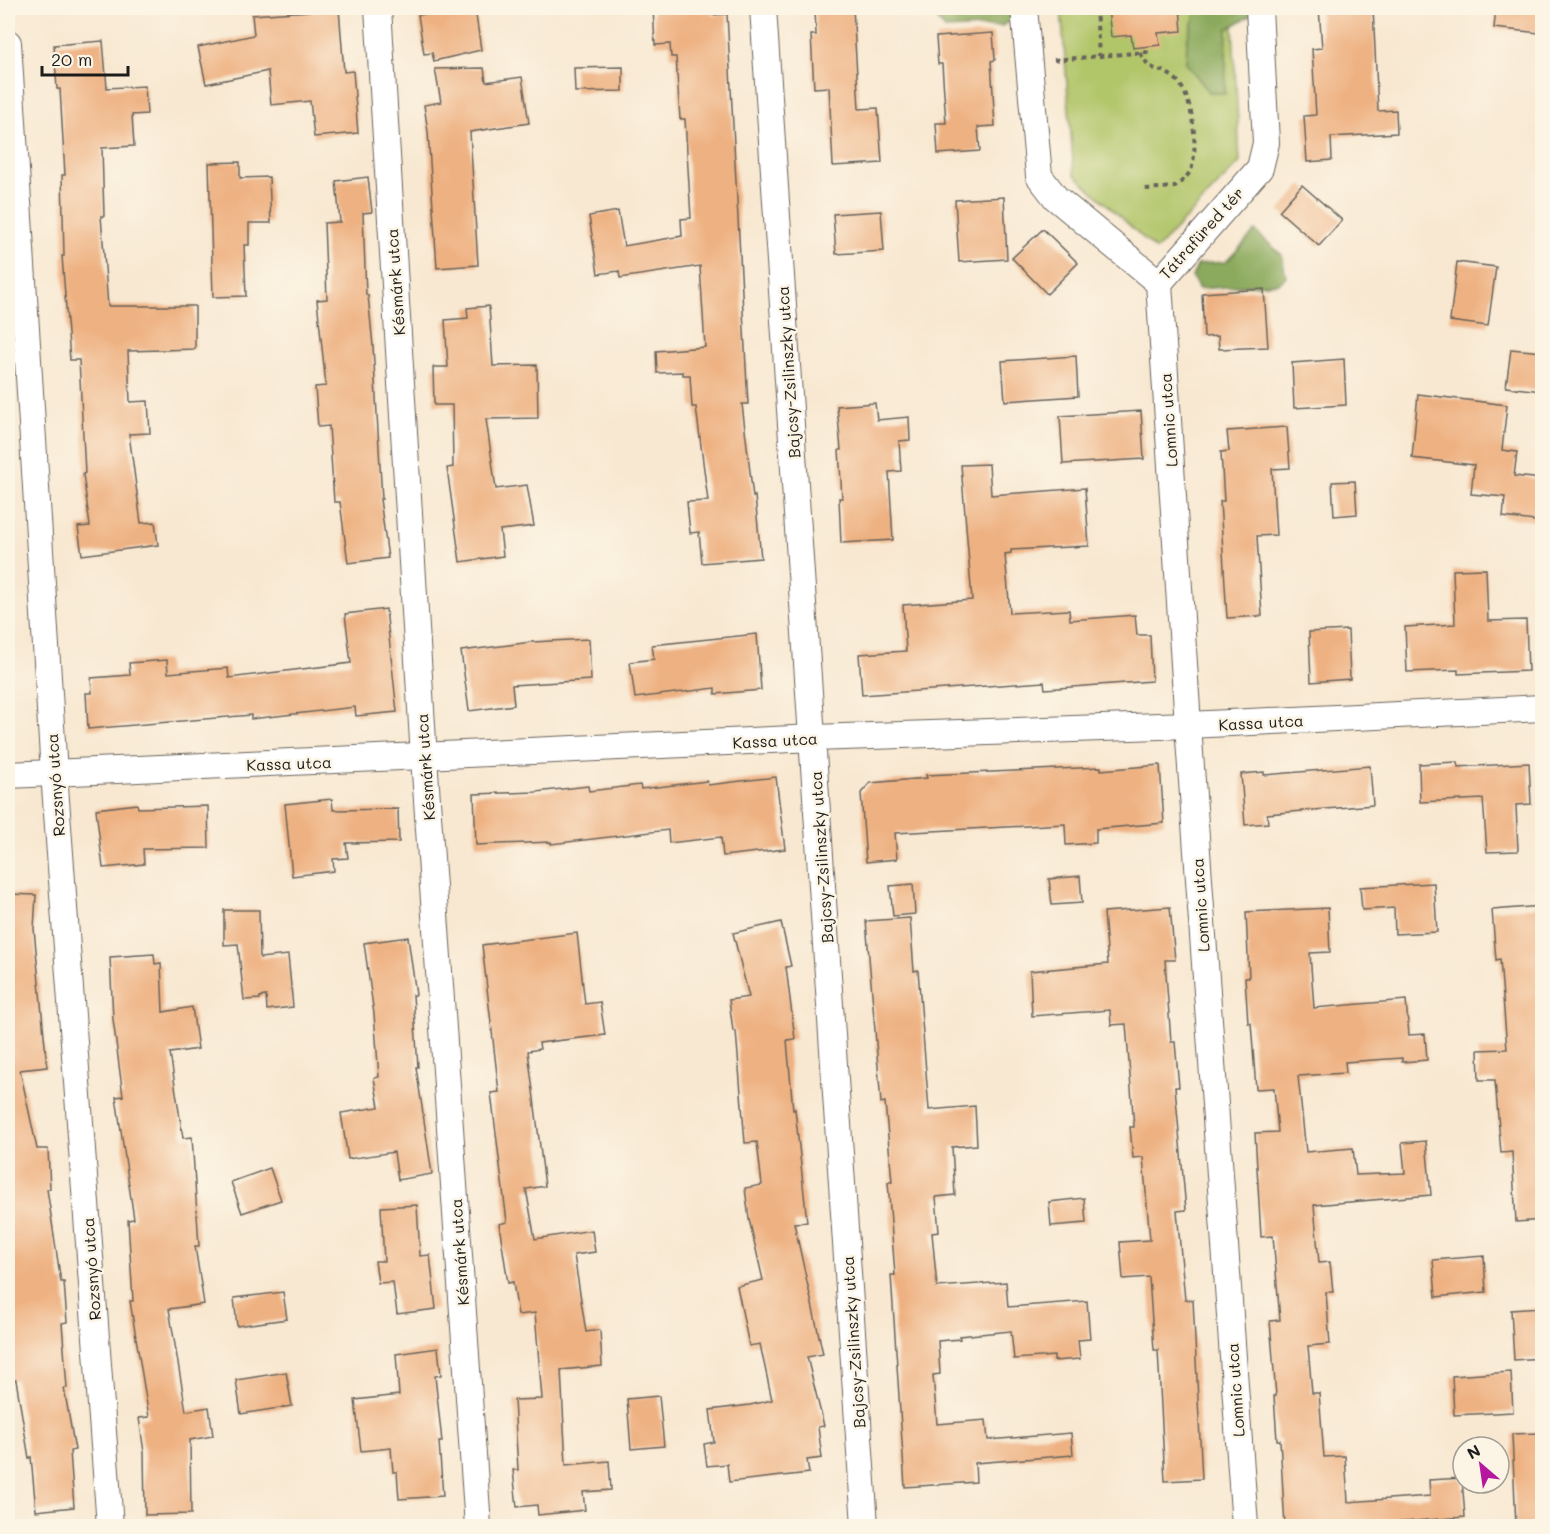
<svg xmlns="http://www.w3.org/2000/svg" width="1550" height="1534" viewBox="0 0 1550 1534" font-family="Mali,sans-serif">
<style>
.green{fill:#b1c569;stroke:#667042;stroke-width:1.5}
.forest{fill:#8caa5d;stroke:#54633c;stroke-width:1.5}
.building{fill:#eeb181}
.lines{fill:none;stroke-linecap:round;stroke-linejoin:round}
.street-casing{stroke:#69635b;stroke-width:28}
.path{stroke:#69635b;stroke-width:4;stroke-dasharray:4.5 4.5;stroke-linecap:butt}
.street{stroke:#fff;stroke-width:26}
.labels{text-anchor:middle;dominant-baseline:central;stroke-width:5;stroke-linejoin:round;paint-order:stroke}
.street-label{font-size:16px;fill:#1c1c1c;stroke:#fcf5e5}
</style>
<rect width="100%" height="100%" fill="#fcf5e5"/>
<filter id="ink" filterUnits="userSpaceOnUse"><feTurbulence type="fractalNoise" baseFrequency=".0167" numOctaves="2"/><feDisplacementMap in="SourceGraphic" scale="12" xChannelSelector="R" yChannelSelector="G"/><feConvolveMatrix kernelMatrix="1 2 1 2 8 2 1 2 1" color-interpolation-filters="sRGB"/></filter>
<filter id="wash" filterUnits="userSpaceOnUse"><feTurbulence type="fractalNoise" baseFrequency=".008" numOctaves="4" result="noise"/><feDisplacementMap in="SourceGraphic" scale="24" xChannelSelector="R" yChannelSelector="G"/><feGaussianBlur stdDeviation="1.35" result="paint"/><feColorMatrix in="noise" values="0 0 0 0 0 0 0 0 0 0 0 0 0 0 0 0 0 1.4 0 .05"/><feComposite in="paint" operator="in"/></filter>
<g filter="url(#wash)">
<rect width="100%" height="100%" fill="#f8e8d1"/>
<polygon class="green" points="1061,8 1232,8 1240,162 1156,250 1074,174"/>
<g class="forest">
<polygon points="927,8 1014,8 1013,19 1002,26 945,29"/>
<polygon points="1197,8 1253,8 1253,14 1227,29 1225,94 1209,92 1186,63 1187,40"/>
<polygon points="1255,231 1282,255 1286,277 1279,283 1199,289 1192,277 1198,264 1226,262"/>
</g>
<g id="blocks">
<g class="building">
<polygon points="468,8 475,8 481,50 434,61 432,53 424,54 418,15"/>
<polygon points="653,8 711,8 712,15 727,14 748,404 742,404 753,497 755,496 761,558 702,563 699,532 690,533 687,502 708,501 696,407 692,407 690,375 683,375 683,372 657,373 656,351 705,347 700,266 620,278 619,271 598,274 589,216 618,211 624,246 682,236 681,219 691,218 685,119 680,119 676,57 671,57 670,44 655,45"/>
<polygon points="815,8 853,8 859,109 878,108 882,163 833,166 829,87 814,88 811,35 816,35"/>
<polygon points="1108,8 1180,8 1182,31 1158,33 1160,45 1133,48 1131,35 1111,37"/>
<polygon points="1319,8 1373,8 1378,111 1396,110 1397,133 1331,137 1332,160 1307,162 1304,116 1316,115 1312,49 1322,48"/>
<polygon points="1496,8 1542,8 1539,33 1494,28"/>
<polygon points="339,9 344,72 353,71 358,133 314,137 310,101 271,105 268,71 206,84 198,47 254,35 252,15"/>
<polygon points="993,33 995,60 991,61 995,126 978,127 980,151 938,154 936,123 946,123 942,64 938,64 936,37"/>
<polygon points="103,41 107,88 145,86 147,114 132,115 134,146 102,148 104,216 101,216 108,306 195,306 195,349 128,351 130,402 148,401 150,433 129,434 141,523 155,522 158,545 82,555 78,527 90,526 83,474 85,473 79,360 70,360 62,256 64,256 62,175 65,175 60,89 57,89 54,45"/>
<polygon points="623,67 623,91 575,92 574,68"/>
<polygon points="484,68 486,82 522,77 529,123 470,132 478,265 437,268 428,132 424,105 441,102 435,69"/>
<polygon points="240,162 240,178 269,177 271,223 249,223 249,245 244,245 246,296 213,297 209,163"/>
<polygon points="368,177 372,212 363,213 366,295 368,295 373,346 382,499 380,499 388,558 348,563 340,502 334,502 329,426 318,427 315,387 326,386 317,300 327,299 324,223 340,222 336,181"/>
<polygon points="1302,185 1342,220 1319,246 1279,211"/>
<polygon points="1004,197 1007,259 959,262 955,200"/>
<polygon points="881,211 884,251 836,254 833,214"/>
<polygon points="1043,229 1078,263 1047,294 1012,258"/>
<polygon points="1457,262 1496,267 1488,326 1450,321"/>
<polygon points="1264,289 1268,347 1219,349 1218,336 1204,337 1202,293"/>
<polygon points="489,306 493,366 537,365 538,418 486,419 496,489 527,485 534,526 500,530 503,556 460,562 447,468 453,467 452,405 434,405 433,367 448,367 445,320 468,318 467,308"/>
<polygon points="1511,349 1542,352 1542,391 1506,387"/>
<polygon points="1076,356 1078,396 1005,401 1002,361"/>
<polygon points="1344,359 1346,405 1294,408 1292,363"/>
<polygon points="1418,394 1507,405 1502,450 1517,452 1514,476 1542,479 1542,522 1503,517 1505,497 1471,494 1474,465 1412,458"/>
<polygon points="875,403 877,420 909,417 910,440 899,441 901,471 889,472 893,540 841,543 839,498 842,498 839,450 841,450 837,406"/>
<polygon points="1141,411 1144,459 1063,464 1060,416"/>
<polygon points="1287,427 1290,468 1272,469 1276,535 1257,536 1262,616 1227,618 1220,501 1224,501 1221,452 1229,451 1227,431"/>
<polygon points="989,464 991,495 1085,488 1089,546 1011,550 1011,553 1005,554 1010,613 1069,610 1070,620 1135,615 1137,635 1150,635 1152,681 1045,689 1044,682 862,695 859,654 906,651 903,605 972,600 961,465"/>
<polygon points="1355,481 1357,514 1334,516 1332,482"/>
<polygon points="1486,569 1488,621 1526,620 1528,671 1458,674 1458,670 1407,672 1405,627 1455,624 1453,570"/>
<polygon points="386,609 397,712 356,716 355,707 251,719 251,715 88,729 86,693 92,693 91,678 130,675 129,663 167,660 168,673 228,668 229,678 351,663 345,614"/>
<polygon points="1348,630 1350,679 1311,682 1309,632"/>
<polygon points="757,634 761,690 715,694 715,688 635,698 630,662 654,659 652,645"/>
<polygon points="589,639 591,680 512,685 514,705 469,711 461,651 532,642"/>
<polygon points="1457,762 1458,767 1529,763 1531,804 1516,805 1518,851 1487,852 1483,799 1420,802 1419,764"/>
<polygon points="1160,765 1164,823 1096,829 1096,843 1066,845 1065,824 895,833 897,859 866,862 861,793 870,783 927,778 926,775 1101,767 1101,770"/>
<polygon points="1370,766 1373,805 1267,814 1268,823 1245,825 1241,774 1264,772 1264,775"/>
<polygon points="776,777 785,849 723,856 721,837 669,843 668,830 551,844 551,842 476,845 474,794 536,792 588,786 589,791 640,785 641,789 707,781 708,785"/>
<polygon points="332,799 333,810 398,809 399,842 346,843 348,858 333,859 334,871 292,876 285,804"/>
<polygon points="137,804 138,808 208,806 209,848 143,849 144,864 103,868 96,809"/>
<polygon points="1080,876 1082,903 1052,905 1049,879"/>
<polygon points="1434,883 1437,932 1395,934 1394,908 1362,910 1360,887"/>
<polygon points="913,884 915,914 893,916 890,886"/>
<polygon points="8,894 36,895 34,929 47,1067 20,1070 37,1149 48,1149 50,1189 47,1189 61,1282 64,1282 67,1322 62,1323 67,1388 64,1388 75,1450 70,1451 74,1507 36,1511 31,1457 29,1458 16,1380 8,1380"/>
<polygon points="1542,906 1542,956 1540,956 1542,994 1542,1220 1516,1222 1512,1152 1501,1153 1495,1080 1479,1080 1478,1050 1507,1049 1500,959 1496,960 1492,910"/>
<polygon points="1170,907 1175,960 1165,960 1171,1042 1175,1042 1179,1087 1175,1087 1186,1210 1177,1211 1185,1300 1193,1300 1202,1479 1165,1481 1158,1350 1154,1350 1149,1277 1123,1279 1120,1242 1150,1240 1143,1157 1133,1158 1130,1127 1134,1127 1126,1024 1111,1025 1110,1010 1032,1016 1030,971 1108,964 1104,912"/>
<polygon points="1328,908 1330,952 1310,953 1314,1008 1406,1000 1409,1035 1425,1034 1427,1060 1402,1062 1402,1058 1345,1062 1346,1073 1298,1076 1306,1152 1353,1148 1356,1175 1405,1173 1402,1143 1426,1141 1431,1195 1314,1205 1319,1263 1330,1262 1333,1292 1326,1292 1330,1344 1308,1346 1312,1393 1319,1393 1324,1457 1345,1456 1348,1502 1430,1496 1429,1480 1462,1478 1465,1517 1339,1527 1285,1527 1280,1440 1277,1440 1274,1396 1276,1396 1270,1321 1280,1320 1273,1236 1261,1237 1255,1133 1278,1132 1274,1088 1256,1089 1251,1023 1248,1023 1245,978 1249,978 1246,912"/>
<polygon points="224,910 259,910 260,958 288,955 293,1007 267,1010 266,996 260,997 260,999 244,1000 238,944 224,945"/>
<polygon points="910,918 914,971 918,970 929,1110 975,1106 977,1145 952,1147 955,1195 936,1197 939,1232 932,1233 937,1287 1006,1282 1008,1307 1087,1301 1090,1339 1078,1340 1080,1359 1054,1361 1054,1356 1014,1359 1011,1331 959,1336 960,1339 938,1341 940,1374 933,1375 937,1424 986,1420 988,1440 1071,1433 1073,1455 975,1463 976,1482 905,1487 891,1275 895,1275 888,1182 892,1182 885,1102 881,1103 866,921"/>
<polygon points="781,922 791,966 786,967 795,1039 787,1040 793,1110 795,1109 807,1222 794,1223 823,1354 807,1357 824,1426 818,1427 822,1458 807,1460 809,1473 729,1482 727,1464 707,1466 704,1444 714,1442 710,1410 750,1405 772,1400 760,1344 749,1346 737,1286 763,1280 749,1219 745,1188 762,1185 757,1142 745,1143 736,1031 733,1031 729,1000 749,997 733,933"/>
<polygon points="577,933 585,1004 600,1002 605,1035 539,1043 540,1049 528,1051 545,1186 526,1189 535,1239 592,1230 595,1252 574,1255 586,1332 600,1330 602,1366 561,1370 566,1465 609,1461 611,1490 583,1492 585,1510 538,1515 537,1505 517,1507 513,1470 518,1470 514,1400 542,1399 535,1313 518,1315 513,1282 508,1283 499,1224 507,1222 491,1093 499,1092 482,945"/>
<polygon points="408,937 416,995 413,995 418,1067 416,1067 432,1174 398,1180 394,1152 348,1159 341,1113 379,1107 374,1078 379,1077 374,1014 364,943"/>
<polygon points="154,954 155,964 161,963 163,1012 192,1007 198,1049 170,1053 183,1138 192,1137 199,1246 195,1246 204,1304 169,1309 186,1411 209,1407 213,1436 190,1440 191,1514 145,1515 144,1452 139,1418 149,1417 130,1301 133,1301 128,1220 134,1219 116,1097 123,1096 113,1019 110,957"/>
<polygon points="270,1168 281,1200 242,1213 231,1182"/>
<polygon points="1084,1198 1086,1223 1051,1226 1049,1202"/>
<polygon points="417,1205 420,1256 430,1255 436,1309 397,1314 393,1282 378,1283 375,1261 384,1261 381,1207"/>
<polygon points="1484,1256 1486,1292 1436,1297 1433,1260"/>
<polygon points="283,1292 287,1319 237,1326 234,1298"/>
<polygon points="1542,1308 1542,1358 1514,1360 1511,1310"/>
<polygon points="438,1348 441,1375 435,1376 442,1442 439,1442 443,1496 399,1499 397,1472 393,1472 391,1448 361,1451 355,1400 399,1395 396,1354"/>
<polygon points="286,1372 292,1406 241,1414 236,1380"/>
<polygon points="1511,1372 1513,1412 1454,1415 1452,1376"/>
<polygon points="659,1396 664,1446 631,1449 627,1399"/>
<polygon points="1542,1433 1542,1527 1516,1527 1512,1434"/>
</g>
</g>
</g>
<g filter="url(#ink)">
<use href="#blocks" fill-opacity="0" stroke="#69635b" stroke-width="1.5"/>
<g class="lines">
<g class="street-casing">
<g id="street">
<polyline points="378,8 424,758 478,1526"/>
<polyline points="763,8 865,1526"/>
<polyline points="1024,8 1039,176 1056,198 1159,283"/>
<polyline points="8,43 54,773 110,1526"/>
<polyline points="1159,283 1188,725 1245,1526"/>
<polyline points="1159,283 1260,168 1266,143 1259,8"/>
<polyline points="8,775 814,738 1188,725 1542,708"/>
</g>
</g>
<g class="path">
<polyline points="1096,8 1099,56"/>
<path d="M1140,53C1153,75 1156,65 1173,77C1193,91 1199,148 1191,170C1188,176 1181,182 1175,187L1145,189"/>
<polyline points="1054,60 1147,52 1146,46"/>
</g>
<use href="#street" class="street"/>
</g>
</g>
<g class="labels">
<g class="street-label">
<text transform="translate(1201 233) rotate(-48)">Tátrafüred tér</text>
<text transform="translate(395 282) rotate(-94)">Késmárk utca</text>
<text transform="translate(788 372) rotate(-94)">Bajcsy-Zsilinszky utca</text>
<text transform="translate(1168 420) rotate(-94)">Lomnic utca</text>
<text transform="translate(1261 722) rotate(-3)">Kassa utca</text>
<text transform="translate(775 740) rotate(-3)">Kassa utca</text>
<text transform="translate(289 763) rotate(-2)">Kassa utca</text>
<text transform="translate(425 767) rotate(-94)">Késmárk utca</text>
<text transform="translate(55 785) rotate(-94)">Rozsnyó utca</text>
<text transform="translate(821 857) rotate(-94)">Bajcsy-Zsilinszky utca</text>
<text transform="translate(1200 905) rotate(-94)">Lomnic utca</text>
<text transform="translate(459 1252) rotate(-94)">Késmárk utca</text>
<text transform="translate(91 1269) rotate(-94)">Rozsnyó utca</text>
<text transform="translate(853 1342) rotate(-94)">Bajcsy-Zsilinszky utca</text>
<text transform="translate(1235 1390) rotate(-94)">Lomnic utca</text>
</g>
</g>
<rect width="1550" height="1534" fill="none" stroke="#fcf5e5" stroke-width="30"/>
<g transform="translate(1481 1465) rotate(331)"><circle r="28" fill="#fcf5e5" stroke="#a29e95" stroke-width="1.5"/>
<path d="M0-4.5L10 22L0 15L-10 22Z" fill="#b5179e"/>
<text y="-9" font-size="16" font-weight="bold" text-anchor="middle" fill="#1c1c1c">N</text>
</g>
<path d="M42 66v9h86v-9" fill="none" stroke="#1c1c1c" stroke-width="3"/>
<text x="51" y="66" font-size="18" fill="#1c1c1c" stroke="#fcf5e5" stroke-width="4.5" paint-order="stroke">20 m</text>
</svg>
